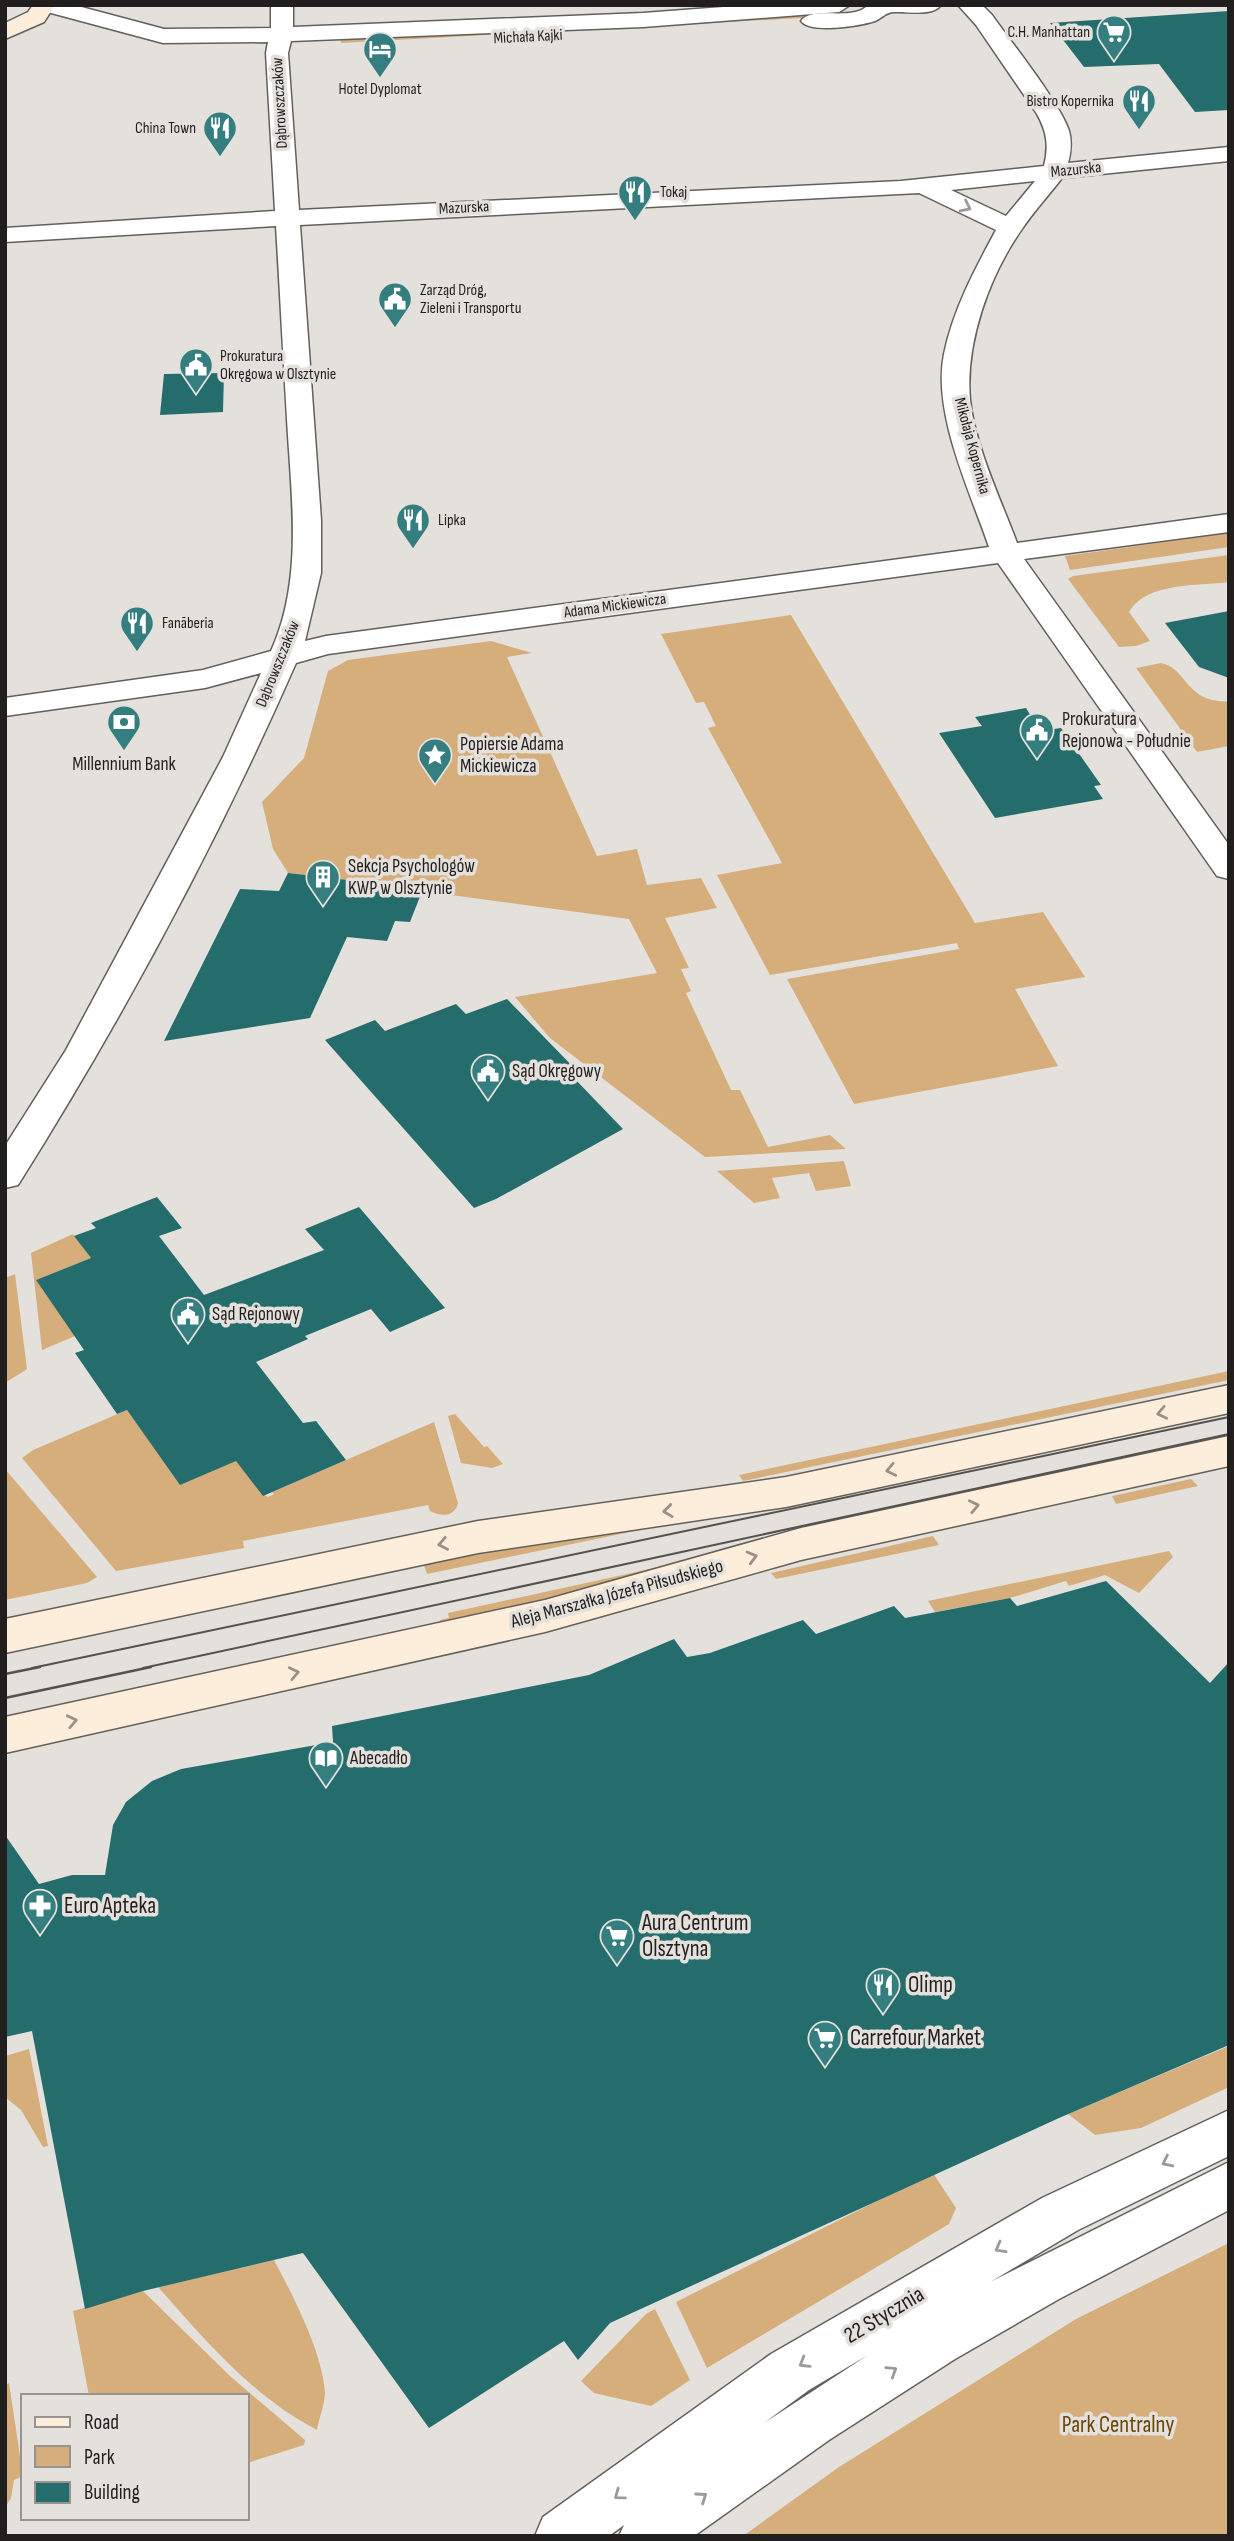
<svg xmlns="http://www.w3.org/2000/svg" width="1234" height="2541" viewBox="0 0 1234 2541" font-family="'Sofia Sans Condensed',sans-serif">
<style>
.green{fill:#d6ae7c}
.building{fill:#256c6d}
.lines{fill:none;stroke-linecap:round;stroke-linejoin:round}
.street-casing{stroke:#63605c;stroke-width:3}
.secondary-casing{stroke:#63605c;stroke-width:3}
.street{fill:#fff;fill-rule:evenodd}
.secondary{fill:#fdeedc;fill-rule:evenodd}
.tram-far1{stroke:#54524f;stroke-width:2}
.tram{stroke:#54524f;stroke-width:2.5}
.oneway{stroke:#9b9a99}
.oneway2{stroke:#9a9186}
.labels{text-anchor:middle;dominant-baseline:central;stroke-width:7;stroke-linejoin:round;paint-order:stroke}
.far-poi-label{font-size:16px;fill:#201f1d;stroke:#e4e1dc;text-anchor:start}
.far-street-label{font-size:16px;fill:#201f1d;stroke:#e4e1dc}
.poi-label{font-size:19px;fill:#201f1d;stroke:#e4e1dc;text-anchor:start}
.street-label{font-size:19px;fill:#201f1d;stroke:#e4e1dc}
.near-poi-label{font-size:23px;fill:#201f1d;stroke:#e4e1dc;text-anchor:start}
.near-street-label{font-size:23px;fill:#201f1d;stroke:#e4e1dc}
.near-park-label{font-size:23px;fill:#6a4404;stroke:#e4e1dc}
</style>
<rect width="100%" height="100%" fill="#e4e1dc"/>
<g class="green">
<polygon points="817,12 820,17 341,43 341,36"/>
<polygon points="1229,533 1229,547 1070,570 1065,556"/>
<path d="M1229,555V582C1198,586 1146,582 1129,612L1150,641L1136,646L1119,647L1068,579L1073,576Z"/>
<polygon points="791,615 975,923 1043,912 1085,977 1015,989 1058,1066 854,1104 787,979 959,949 957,943 770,975 717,875 782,863 708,728 716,726 704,702 696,703 661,634"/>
<polygon points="491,641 532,653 507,657 597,856 637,849 647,885 701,878 717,908 665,918 689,968 681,969 691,991 686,993 731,1090 740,1090 768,1147 830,1135 846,1149 705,1157 550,1038 515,997 657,973 629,919 288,873 273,849 262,802 304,758 328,671 348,660"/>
<path d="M1161,663C1178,666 1183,682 1196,692C1205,700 1217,701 1229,702V746L1197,752L1136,668Z"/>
<polygon points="844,1161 851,1186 816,1191 809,1173 772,1178 780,1198 754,1203 717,1171"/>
<polygon points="73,1234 91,1258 36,1280 75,1336 42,1350 31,1253"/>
<polygon points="15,1274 27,1369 5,1383 5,1278"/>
<polygon points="1229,1371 1229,1380 743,1481 739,1475"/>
<path d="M127,1410L180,1484L240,1459L260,1492L268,1497L274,1494L272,1492L434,1422L458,1503C455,1517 441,1517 430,1511L428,1505L243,1541L244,1548L116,1571L22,1458L33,1450Z"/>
<polygon points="455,1414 484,1447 487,1446 503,1464 492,1468 461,1463 448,1416"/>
<polygon points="5,1469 97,1577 87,1583 5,1600"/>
<polygon points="1191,1479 1198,1486 1116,1504 1112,1496"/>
<polygon points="659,1526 427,1574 423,1563 463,1554"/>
<polygon points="933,1536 939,1545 776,1579 771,1573"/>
<polygon points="1169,1551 1173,1557 1139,1593 1105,1575 1069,1586 1066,1581 1010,1598 935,1612 928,1601"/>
<polygon points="673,1564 675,1566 443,1627 440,1620 449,1618 448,1613"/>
<polygon points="1229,2046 1229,2087 1141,2128 1095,2135 1068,2114"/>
<polygon points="29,2049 48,2146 43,2147 21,2110 5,2097 5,2056"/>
<polygon points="933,2173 956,2208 949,2224 707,2368 676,2302"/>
<polygon points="1229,2243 1229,2536 743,2536 839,2467 1076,2319"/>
<path d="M274,2260C293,2296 322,2351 325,2392C325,2404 319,2418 317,2430C253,2397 205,2340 158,2287Z"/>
<polygon points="143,2291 231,2377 305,2440 304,2445 247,2463 247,2396 89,2396 73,2311"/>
<polygon points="655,2309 690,2380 651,2406 594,2393 581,2381 646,2314"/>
<polygon points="9,2383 23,2476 14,2480 11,2498 5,2508 5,2386"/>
</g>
<g class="building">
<polygon points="1229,11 1229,110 1195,112 1159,64 1084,67 1050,23"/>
<polygon points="224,373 223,412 160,415 164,374"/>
<polygon points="1229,611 1229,678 1199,667 1165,623"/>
<polygon points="1026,708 1032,718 1045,716 1054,729 1061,728 1101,785 1094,786 1103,799 995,818 939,733 982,726 975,717"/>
<polygon points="288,873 423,889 410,922 395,921 387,941 347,937 310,1018 164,1041 240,889 279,891"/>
<polygon points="507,999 580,1074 573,1077 623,1129 496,1199 474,1208 325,1040 375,1020 385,1031 456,1004 466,1014"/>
<polygon points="157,1197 182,1228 159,1236 204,1295 324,1250 305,1229 359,1207 445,1308 390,1332 371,1309 305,1336 308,1339 256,1362 303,1423 316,1421 346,1460 263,1496 236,1461 180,1485 127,1410 117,1414 75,1353 84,1350 36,1280 91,1258 74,1236 96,1228 91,1223"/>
<polygon points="1106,1581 1210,1683 1229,1662 1229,2045 1059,2118 610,2323 578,2360 564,2341 429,2428 303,2253 143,2291 85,2309 32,2031 5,2037 5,1835 39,1884 72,1875 105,1875 113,1825 126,1802 152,1781 181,1769 333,1742 332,1726 589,1675 674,1639 687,1657 710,1653 803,1620 816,1634 894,1606 905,1618 1010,1598 1017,1606"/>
</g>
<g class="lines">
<g class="street-casing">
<g id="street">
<path d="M37,5H74L164,29L271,28V5H293V27L643,13L750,5H850L839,12L643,27L291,41L288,53L299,210L901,181L1044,166C1049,146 1047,132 1037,114L976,25L958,5H982L992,15C1011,42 1060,103 1069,131C1072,142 1071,152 1068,163L1229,147V161L1062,178C1049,195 1034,211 1022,229C989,276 965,343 970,400C975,446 1001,500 1017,543L1229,514V532L1024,559L1229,845V879L1217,876L998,563L328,654L296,663C217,843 123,1018 18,1185L5,1188V1146L66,1050L223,757L261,673L205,688L5,716V698L203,670L271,651C304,579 291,495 287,419C283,354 280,290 276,226L5,242V228L275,211L266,53L268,42L163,43L40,10ZM1035,181L1006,216L951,190ZM919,193L996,230C975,269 953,310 944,354C932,413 970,491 989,547L326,636L305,641L321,573V520L300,225Z"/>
<path d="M868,5H941C932,17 907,11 894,12C886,12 882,18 875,21C860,26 810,34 801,21C812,5 854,22 868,5Z"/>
<path d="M1229,2110V2156L1078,2230L992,2281L1229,2162V2210L1059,2299L955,2359L829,2440L694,2536H619L624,2525L609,2536H535L543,2517L771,2354L1042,2198ZM868,2355L764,2423L809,2390Z"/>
</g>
</g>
<g class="secondary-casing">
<g id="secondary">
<polygon points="33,5 55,5 44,22 5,39 5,23 28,12"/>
<polygon points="1229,1385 1229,1413 786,1507 478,1553 5,1653 5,1619 478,1521 786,1477"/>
<polygon points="1229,1436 1229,1466 801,1560 545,1632 5,1753 5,1717 545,1600 801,1528"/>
</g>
</g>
<use href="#street" class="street"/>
<use href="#secondary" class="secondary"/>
<g class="tram-far1">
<polyline points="32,1668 1229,1417"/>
<polyline points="143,1668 1229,1434"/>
</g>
<g class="tram">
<polyline points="5,1674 40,1667"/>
<polyline points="5,1698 151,1667"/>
</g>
</g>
<defs><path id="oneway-chevron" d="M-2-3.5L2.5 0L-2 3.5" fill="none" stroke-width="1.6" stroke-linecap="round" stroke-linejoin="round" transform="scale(1.75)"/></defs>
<g class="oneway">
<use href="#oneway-chevron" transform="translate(966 207) rotate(26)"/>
<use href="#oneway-chevron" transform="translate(1167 2162) rotate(154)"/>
<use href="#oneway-chevron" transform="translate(1000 2248) rotate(151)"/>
<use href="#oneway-chevron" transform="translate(804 2363) rotate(149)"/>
<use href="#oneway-chevron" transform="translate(892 2371) rotate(-32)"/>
<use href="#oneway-chevron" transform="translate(619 2495) rotate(144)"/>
<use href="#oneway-chevron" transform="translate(702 2497) rotate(-35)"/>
</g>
<g class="oneway2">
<use href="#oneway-chevron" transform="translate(1162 1413) rotate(168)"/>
<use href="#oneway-chevron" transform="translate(891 1470) rotate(168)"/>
<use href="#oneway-chevron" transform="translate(974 1506) rotate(-12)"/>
<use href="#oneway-chevron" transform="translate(668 1511) rotate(173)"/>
<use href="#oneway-chevron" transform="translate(443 1544) rotate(169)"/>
<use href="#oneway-chevron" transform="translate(752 1557) rotate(-15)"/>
<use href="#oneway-chevron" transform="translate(294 1673) rotate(-12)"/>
<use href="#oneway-chevron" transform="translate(72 1721) rotate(-12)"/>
</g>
<defs>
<g id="supermarket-pin" transform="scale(1.75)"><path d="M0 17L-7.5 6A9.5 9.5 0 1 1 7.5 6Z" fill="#357e7f" stroke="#e4e1dc"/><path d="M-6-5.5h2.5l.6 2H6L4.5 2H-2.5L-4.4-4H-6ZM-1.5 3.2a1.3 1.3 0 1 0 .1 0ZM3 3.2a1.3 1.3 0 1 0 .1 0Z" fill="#fff"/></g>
<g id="hotel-pin" transform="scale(1.75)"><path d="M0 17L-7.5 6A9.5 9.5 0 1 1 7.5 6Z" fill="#357e7f" stroke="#e4e1dc"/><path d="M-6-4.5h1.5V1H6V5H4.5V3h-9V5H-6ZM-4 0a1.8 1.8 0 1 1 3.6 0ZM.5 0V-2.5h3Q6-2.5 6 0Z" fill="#fff"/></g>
<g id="restaurant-pin" transform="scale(1.75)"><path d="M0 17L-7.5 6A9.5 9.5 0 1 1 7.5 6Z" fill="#357e7f" stroke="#e4e1dc"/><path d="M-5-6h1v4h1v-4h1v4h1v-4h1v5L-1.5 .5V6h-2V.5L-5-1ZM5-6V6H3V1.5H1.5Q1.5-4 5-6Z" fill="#fff"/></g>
<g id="civic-pin" transform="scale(1.75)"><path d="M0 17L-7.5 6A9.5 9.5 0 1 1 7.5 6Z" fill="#357e7f" stroke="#e4e1dc"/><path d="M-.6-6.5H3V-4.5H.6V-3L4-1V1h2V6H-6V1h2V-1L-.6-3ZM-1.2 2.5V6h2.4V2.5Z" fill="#fff"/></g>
<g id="bank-pin" transform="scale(1.75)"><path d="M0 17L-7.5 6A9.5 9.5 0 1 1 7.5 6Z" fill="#357e7f" stroke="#e4e1dc"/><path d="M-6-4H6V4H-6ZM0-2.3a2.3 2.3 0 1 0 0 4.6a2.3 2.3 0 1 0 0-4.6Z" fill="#fff"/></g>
<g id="sight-pin" transform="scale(1.75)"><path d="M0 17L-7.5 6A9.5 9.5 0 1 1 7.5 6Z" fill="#357e7f" stroke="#e4e1dc"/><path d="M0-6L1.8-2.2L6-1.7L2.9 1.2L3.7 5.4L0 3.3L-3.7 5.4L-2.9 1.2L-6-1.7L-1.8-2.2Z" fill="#fff"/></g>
<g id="building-pin" transform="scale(1.75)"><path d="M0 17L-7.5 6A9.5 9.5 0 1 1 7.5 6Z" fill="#357e7f" stroke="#e4e1dc"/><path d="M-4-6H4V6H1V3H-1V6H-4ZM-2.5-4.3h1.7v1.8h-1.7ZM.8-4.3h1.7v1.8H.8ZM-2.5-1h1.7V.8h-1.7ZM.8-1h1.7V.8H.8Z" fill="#fff"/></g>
<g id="library-pin" transform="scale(1.75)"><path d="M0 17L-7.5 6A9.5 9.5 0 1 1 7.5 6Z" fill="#357e7f" stroke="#e4e1dc"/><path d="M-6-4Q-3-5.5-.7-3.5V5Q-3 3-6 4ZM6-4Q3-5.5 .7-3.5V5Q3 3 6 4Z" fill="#fff"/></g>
<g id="pharmacy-pin" transform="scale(1.75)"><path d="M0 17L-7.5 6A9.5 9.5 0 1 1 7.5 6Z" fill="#357e7f" stroke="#e4e1dc"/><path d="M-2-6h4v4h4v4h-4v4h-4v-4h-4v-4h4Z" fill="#fff"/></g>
</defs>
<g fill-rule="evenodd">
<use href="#supermarket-pin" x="1114" y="32"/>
<use href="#hotel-pin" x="380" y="49"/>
<use href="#restaurant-pin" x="1139" y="101"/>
<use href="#restaurant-pin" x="220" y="128"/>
<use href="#restaurant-pin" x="635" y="192"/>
<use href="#civic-pin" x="395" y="299"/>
<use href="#civic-pin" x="196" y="365"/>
<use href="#restaurant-pin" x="413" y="520"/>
<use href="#restaurant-pin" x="137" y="623"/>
<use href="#bank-pin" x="124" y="722"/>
<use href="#civic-pin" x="1037" y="730"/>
<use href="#sight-pin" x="435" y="755"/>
<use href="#building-pin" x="323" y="877"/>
<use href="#civic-pin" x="488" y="1071"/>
<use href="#civic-pin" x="188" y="1314"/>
<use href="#library-pin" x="326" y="1758"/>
<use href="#pharmacy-pin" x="40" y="1906"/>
<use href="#supermarket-pin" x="617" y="1936"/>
<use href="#restaurant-pin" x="883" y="1985"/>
<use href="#supermarket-pin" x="825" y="2038"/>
</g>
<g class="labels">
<g class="far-poi-label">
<text x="1090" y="32" text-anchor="end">C.H. Manhattan</text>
<text x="380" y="89" text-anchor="middle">Hotel Dyplomat</text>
<text x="1114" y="101" text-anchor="end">Bistro Kopernika</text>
<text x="196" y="128" text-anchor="end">China Town</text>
<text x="660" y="192">Tokaj</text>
<text x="420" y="290">Zarząd Dróg,<tspan x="420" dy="18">Zieleni i Transportu</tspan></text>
<text x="220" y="356">Prokuratura<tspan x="220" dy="18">Okręgowa w Olsztynie</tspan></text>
<text x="438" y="520">Lipka</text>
<text x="162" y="623">Fanãberia</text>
</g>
<g class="far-street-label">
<text transform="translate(528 37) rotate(-3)">Michała Kajki</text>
<text transform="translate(280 103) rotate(-93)">Dąbrowszczaków</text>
<text transform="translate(1076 170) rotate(-6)">Mazurska</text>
<text transform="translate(464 208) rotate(-3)">Mazurska</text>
<text transform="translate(972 446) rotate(75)">Mikołaja Kopernika</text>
<text transform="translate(615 606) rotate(-8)">Adama Mickiewicza</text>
<text transform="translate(278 664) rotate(-68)">Dąbrowszczaków</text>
</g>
<g class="poi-label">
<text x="1062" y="719">Prokuratura<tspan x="1062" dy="22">Rejonowa - Południe</tspan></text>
<text x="460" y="744">Popiersie Adama<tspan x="460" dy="22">Mickiewicza</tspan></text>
<text x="124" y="764" text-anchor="middle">Millennium Bank</text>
<text x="348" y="866">Sekcja Psychologów<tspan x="348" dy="22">KWP w Olsztynie</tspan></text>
<text x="512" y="1071">Sąd Okręgowy</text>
<text x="212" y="1314">Sąd Rejonowy</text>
<text x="350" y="1758">Abecadło</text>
</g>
<g class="street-label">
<text transform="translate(617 1594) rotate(-15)">Aleja Marszałka Józefa Piłsudskiego</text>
</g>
<g class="near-poi-label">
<text x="64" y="1906">Euro Apteka</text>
<text x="642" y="1923">Aura Centrum<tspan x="642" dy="26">Olsztyna</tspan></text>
<text x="908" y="1985">Olimp</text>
<text x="850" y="2038">Carrefour Market</text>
</g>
<g class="near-street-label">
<text transform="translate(884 2315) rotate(-31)">22 Stycznia</text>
</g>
<g class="near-park-label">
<text x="1118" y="2425">Park Centralny</text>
</g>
</g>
<rect width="1234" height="2541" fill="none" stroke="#201f1d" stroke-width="14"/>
<rect x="21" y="2394" width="228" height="126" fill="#e4e1dc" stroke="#969390" stroke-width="2"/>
<rect x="35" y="2417" width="35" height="10" fill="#fdeedc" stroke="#969390" stroke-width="2"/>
<text x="84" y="2429" font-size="21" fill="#201f1d">Road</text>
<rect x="35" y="2446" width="35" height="21" fill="#d6ae7c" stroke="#969390" stroke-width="2"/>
<text x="84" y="2464" font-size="21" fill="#201f1d">Park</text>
<rect x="35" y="2482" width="35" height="21" fill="#256c6d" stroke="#969390" stroke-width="2"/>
<text x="84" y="2499" font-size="21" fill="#201f1d">Building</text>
</svg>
